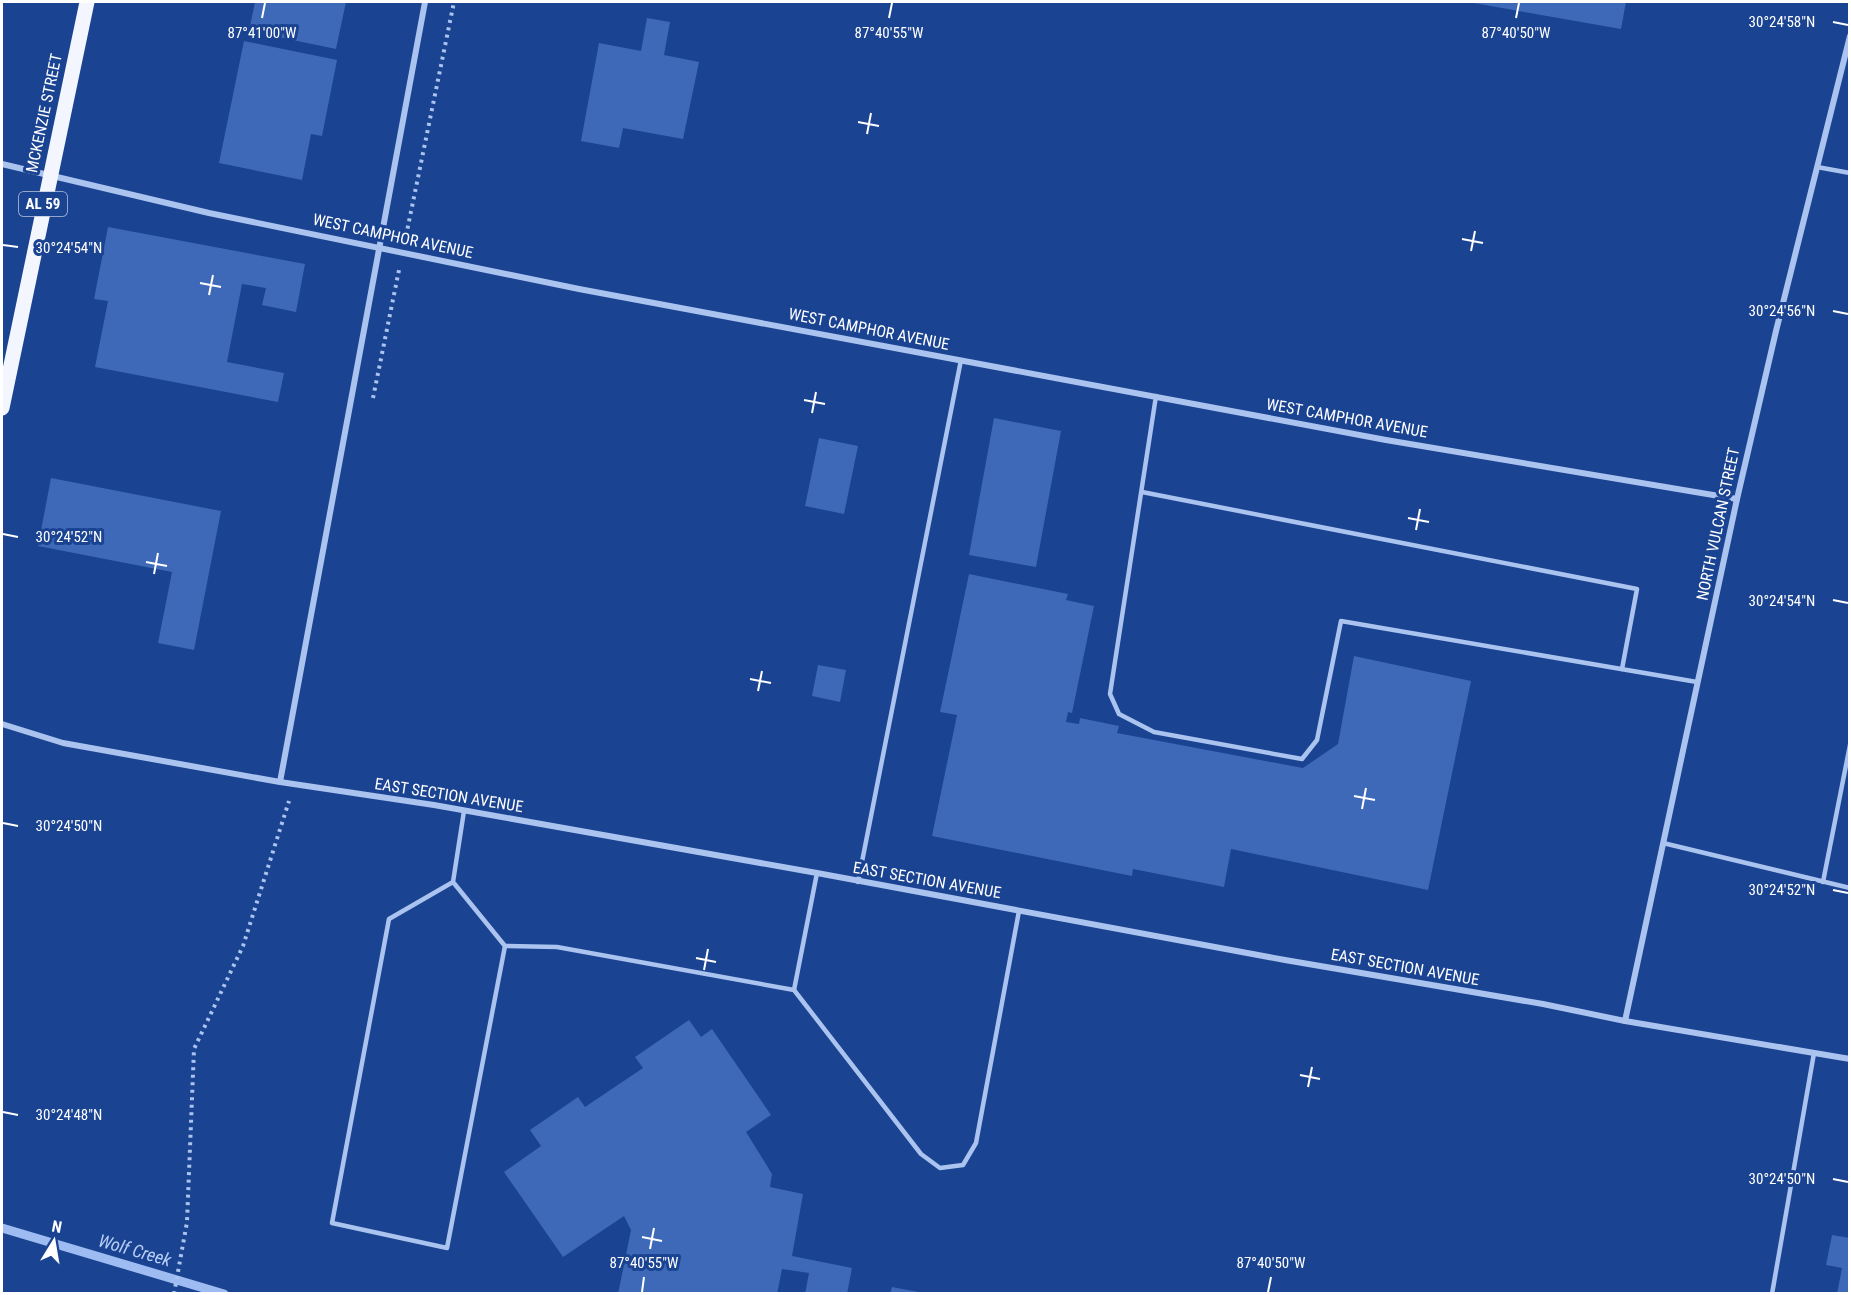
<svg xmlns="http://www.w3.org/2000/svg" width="1851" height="1295" viewBox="0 0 1851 1295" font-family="'Roboto Condensed',sans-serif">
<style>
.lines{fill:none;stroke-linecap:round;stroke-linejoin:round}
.stream{stroke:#9ebcf1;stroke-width:9}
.building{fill:#3e69b8}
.path{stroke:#abc3ef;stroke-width:4;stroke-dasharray:3 4.5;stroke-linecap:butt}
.lane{stroke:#abc3ef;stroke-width:4.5}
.street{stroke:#abc3ef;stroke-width:6}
.primary{stroke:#f3f6ff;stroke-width:15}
.ticks{fill:none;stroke:#fff;stroke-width:2}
.labels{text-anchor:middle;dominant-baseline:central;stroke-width:6;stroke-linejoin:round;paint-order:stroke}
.shield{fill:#1a4392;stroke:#bac7de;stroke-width:1.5}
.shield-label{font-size:15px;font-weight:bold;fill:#fff}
.street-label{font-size:16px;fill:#fff;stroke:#1a4392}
.water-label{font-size:18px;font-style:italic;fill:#b7cef6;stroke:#1a4392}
.ticks-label{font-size:15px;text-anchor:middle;fill:#fff;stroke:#1a4392;stroke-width:6;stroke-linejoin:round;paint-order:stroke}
</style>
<rect width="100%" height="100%" fill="#1a4392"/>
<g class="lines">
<polyline class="stream" points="2,1228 224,1294"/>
</g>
<g class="building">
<polygon points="255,2 346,2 336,49 249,31"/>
<polygon points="1468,2 1626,2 1621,29"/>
<polygon points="647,18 670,22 664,55 699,62 683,139 623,128 619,148 581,141 599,43 641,51"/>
<polygon points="244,41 337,60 322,136 311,134 302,180 219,163"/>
<polygon points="108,227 305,264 296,312 262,305 266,288 242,284 227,362 284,373 278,402 95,367 108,301 94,299"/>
<polygon points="994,418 1061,431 1036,567 969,555"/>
<polygon points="819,438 858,446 844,514 805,506"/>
<polygon points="51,478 221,511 194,650 158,643 172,572 38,546"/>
<polygon points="969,574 1068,594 1066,600 1094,606 1072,713 1068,712 1066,722 1079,724 1080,718 1119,726 1117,733 1303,768 1338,744 1354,656 1471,681 1428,890 1231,849 1224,887 1133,869 1132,876 932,836 957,715 940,712"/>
<polygon points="818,665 846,670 840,702 812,696"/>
<polygon points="689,1020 701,1037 712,1029 771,1115 746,1132 772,1174 770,1187 803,1194 792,1256 852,1268 847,1294 805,1294 809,1273 782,1269 777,1294 618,1294 631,1230 624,1216 563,1257 504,1172 541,1146 530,1130 578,1097 585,1107 643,1068 635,1057"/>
<polygon points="1832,1235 1850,1238 1850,1294 1837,1294 1842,1268 1826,1265"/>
<polygon points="892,1287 918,1292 917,1294 890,1294"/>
</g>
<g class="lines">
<g class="path">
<polyline points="406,236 454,2"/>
<polyline points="373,398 399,270"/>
<polyline points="174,1294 187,1222 194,1049 243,946 289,801"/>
</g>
<g class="lane">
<polyline points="1817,167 1850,173"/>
<polyline points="1156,396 1110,694 1119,714 1154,732 1302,759 1317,740 1341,621 1697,682"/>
<polyline points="1142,492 1637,589 1622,669"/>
<polyline points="1663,843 1850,888"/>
<polyline points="453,882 505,946 447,1248 332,1223 389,919 453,882 464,811"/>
<polyline points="858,882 961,360"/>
<polyline points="1823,882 1850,745"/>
<polyline points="505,946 557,947 794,990 921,1154 940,1168 963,1165 976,1143 1019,911"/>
<polyline points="794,990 817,873"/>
<polyline points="1772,1294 1814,1053"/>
</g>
<g class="street">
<polyline points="2,164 209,213 579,289 1386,440 1737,499"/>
<polyline points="2,724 63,743 280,782 434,805 817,873 1285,960 1543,1004 1625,1021 1850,1059"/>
<polyline points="280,782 425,2"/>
<polyline points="1625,1021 1737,499 1776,331 1850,36"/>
</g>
<polyline class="primary" points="2,408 87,2"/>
</g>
<path class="ticks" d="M262,18L265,3M889,18L892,3M1516,18L1519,3M1833,22L1848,25M858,122L879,126M867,134L871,113M1462,239L1483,243M3,245L18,247M1471,251L1475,231M200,283L221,287M209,295L213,275M1833,311L1848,314M804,400L825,404M812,413L816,392M1408,518L1429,522M1416,530L1420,509M3,534L18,537M146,562L167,566M154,574L158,553M1833,600L1848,603M750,679L771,683M758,691L762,671M1354,796L1375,800M1362,809L1366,788M3,823L18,826M1833,890L1848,893M696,958L716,962M704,970L708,949M1300,1075L1320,1079M1308,1087L1312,1067M3,1112L18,1115M1833,1179L1848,1182M642,1237L662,1241M650,1249L654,1228M642,1292L644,1277M1268,1292L1271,1277"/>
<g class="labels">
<rect class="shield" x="19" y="192" width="48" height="24" rx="4.5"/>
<g class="shield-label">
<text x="43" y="204">AL 59</text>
</g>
<g class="street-label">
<text transform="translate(44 113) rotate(-78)">MCKENZIE STREET</text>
<text transform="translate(393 236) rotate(12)">WEST CAMPHOR AVENUE</text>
<text transform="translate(869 329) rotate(11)">WEST CAMPHOR AVENUE</text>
<text transform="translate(1347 418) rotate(10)">WEST CAMPHOR AVENUE</text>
<text transform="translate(1718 524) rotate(-78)">NORTH VULCAN STREET</text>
<text transform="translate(449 795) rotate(9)">EAST SECTION AVENUE</text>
<text transform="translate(927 880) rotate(10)">EAST SECTION AVENUE</text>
<text transform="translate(1405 967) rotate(10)">EAST SECTION AVENUE</text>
</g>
<g class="water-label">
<text transform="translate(135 1250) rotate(16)">Wolf Creek</text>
</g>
</g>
<g class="ticks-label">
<text x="1782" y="27">30°24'58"N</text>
<text x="262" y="38">87°41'00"W</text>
<text x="889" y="38">87°40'55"W</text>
<text x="1516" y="38">87°40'50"W</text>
<text x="69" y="253">30°24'54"N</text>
<text x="1782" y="316">30°24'56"N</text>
<text x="69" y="542">30°24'52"N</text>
<text x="1782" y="606">30°24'54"N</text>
<text x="69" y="831">30°24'50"N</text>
<text x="1782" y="895">30°24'52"N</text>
<text x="69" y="1120">30°24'48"N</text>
<text x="1782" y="1184">30°24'50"N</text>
<text x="644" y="1268">87°40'55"W</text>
<text x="1271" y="1268">87°40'50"W</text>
</g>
<rect width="1851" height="1295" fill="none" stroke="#ffffff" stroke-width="6"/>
<g transform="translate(54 1241) rotate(11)" stroke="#1a4392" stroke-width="4.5" paint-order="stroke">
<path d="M0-4.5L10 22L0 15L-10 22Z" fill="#ffffff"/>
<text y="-9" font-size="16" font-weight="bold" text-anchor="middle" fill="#ffffff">N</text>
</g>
</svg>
